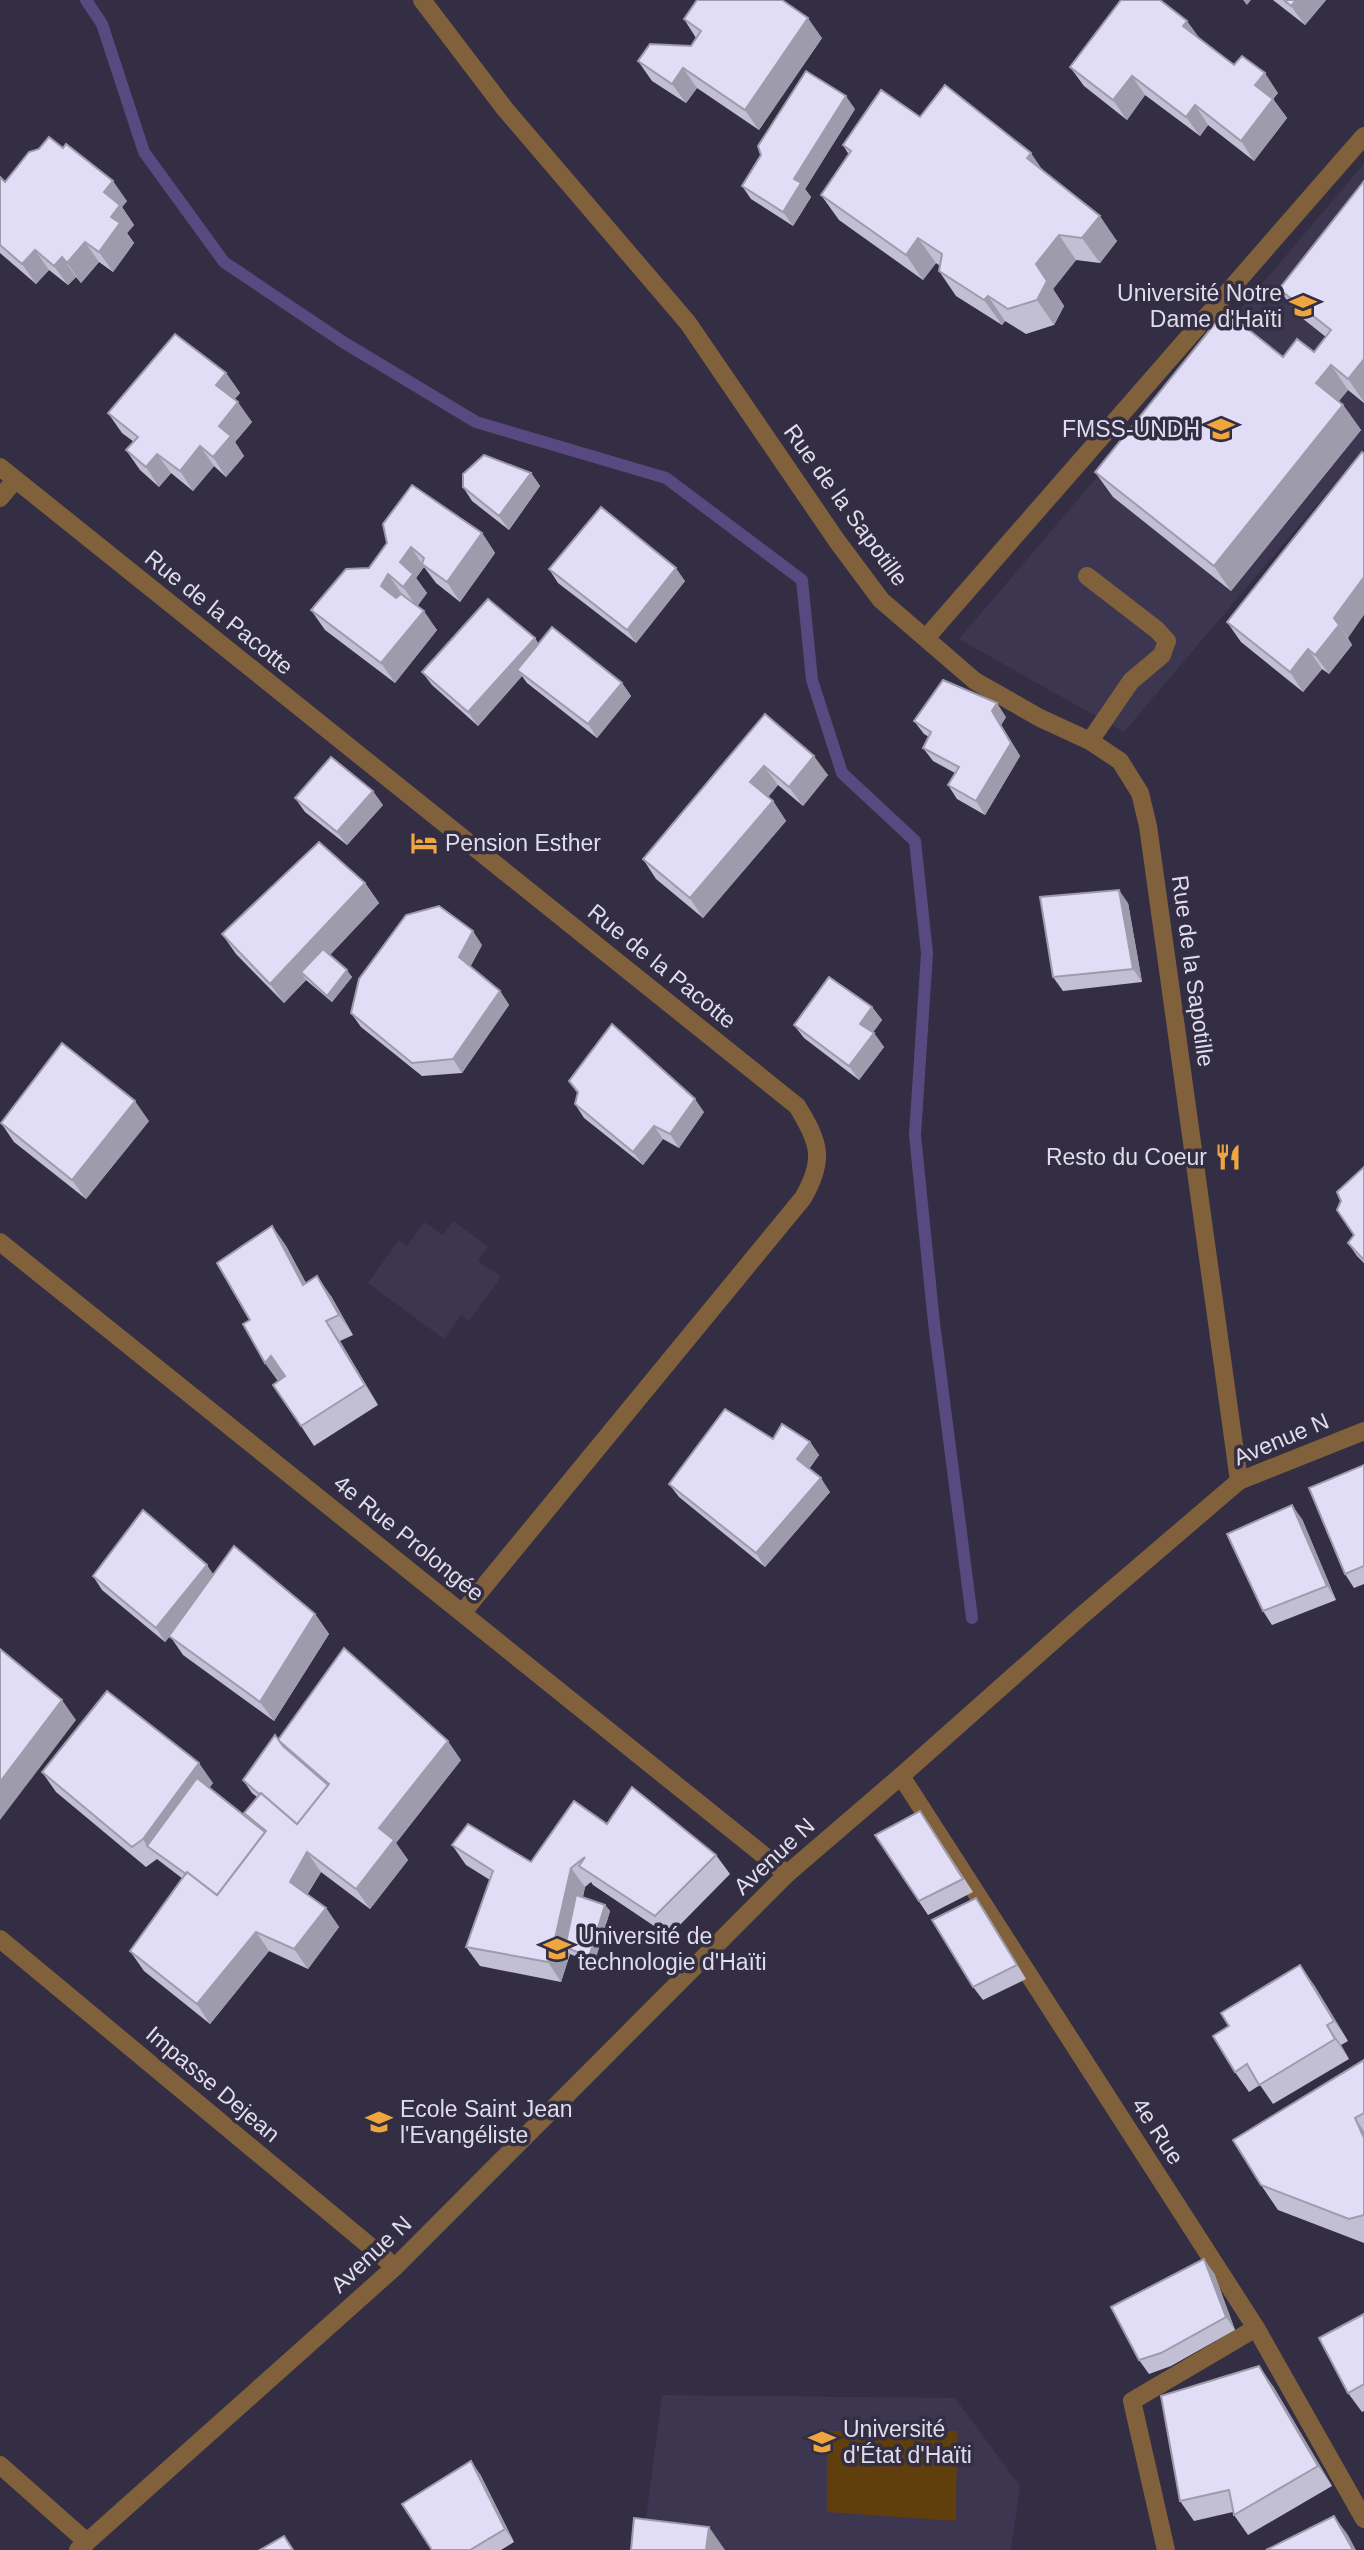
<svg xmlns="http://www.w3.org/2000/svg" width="1364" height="2550" viewBox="0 0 1364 2550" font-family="Helvetica,sans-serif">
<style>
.built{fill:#3c3651}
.green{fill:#613f0c}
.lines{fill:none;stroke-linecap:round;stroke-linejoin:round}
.stream{stroke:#584a80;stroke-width:12}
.service{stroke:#80613b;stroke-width:18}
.minor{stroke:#80613b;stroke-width:18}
.wall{fill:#c2bed4}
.shaded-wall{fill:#9e9bac}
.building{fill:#e2ddf6;stroke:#9e9bac;stroke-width:2}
.labels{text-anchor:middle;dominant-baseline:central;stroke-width:7;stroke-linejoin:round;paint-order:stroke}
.poi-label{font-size:23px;fill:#dfddeb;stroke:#332e43;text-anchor:start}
.street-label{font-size:23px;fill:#dfddeb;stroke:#332e43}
</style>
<rect width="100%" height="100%" fill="#332e43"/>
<g class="built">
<polygon points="1364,164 1364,449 1124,732 959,639"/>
<polygon points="453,1221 488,1246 478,1261 501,1277 469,1321 461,1315 444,1339 368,1283 399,1240 407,1246 424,1222 443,1235"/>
<polygon points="662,2395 955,2398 1020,2486 1011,2550 642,2550"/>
</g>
<polygon class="green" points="827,2431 957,2431 956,2521 827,2512"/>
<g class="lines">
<polyline class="stream" points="86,0 102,24 144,152 224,262 343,342 476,422 666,478 802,580 812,680 842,773 915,841 927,953 915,1135 934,1323 972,1618"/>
<g class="service">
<polyline points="1087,576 1157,630 1167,641 1162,655 1131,681 1090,741"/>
<polyline points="1166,2550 1132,2401 1256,2328"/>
</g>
<g class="minor">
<polyline points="422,0 505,109 688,323 837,541 881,600 975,681 1040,718 1090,741 1120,761 1140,793 1148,826 1239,1481"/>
<path d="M0,467L797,1106C820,1143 825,1160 803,1198L463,1612"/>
<polyline points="0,498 15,480"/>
<polyline points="926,638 1364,136"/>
<polyline points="0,1242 787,1874"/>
<polyline points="901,1776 1256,2328 1364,2519"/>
<polyline points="0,1939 395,2267"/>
<polyline points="0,2465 87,2542"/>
<polyline points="78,2550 395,2267 787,1874 901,1776 1079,1618 1239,1481 1364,1431"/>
</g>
</g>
<g class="wall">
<polygon points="1273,0 1326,0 1305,25"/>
<polygon points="684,19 822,38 759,130 697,88 686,103 652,81 638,61 691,46 696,38"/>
<polygon points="1200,39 1234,65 1278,93 1273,99 1287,118 1254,161 1208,125 1200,136 1145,95 1127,120 1084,86 1070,67"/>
<polygon points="855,109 805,189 811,197 793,226 751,199 742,186"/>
<polygon points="920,117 1044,171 1117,241 1100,263 1076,260 1053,289 1064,306 1054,325 1026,334 1005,321 1002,325 956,296 939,271 940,266 936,263 923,280 839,220 821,195 849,155 843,145"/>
<polygon points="0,177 5,182 127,201 122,207 134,225 127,233 134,243 113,272 99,262 81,283 76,277 68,285 49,270 36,284 0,253"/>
<polygon points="1364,181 1364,403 1348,390 1339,401 1343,405 1361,430 1231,591 1113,497 1095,472 1283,357 1314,352 1326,337 1297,314 1279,289"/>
<polygon points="226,373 240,393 234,400 252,422 235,442 244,456 226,477 214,466 193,491 171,473 159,487 140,470 126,450 134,442 122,433 108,413"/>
<polygon points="1362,452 1348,638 1352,645 1329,674 1322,669 1303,692 1241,642 1227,622"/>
<polygon points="531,473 540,486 509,530 472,501 463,487"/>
<polygon points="482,533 495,553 460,602 436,583 424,567 416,578 427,593 417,606 437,630 395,683 325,630 311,610 369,568 387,543"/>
<polygon points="549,569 685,581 636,643 558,583"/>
<polygon points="535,638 538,644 622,683 631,696 597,738 527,683 522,676 478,726 432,685 422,672"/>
<polygon points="765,714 828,775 803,806 778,785 768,797 773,801 786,821 703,918 656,879 643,859"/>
<polygon points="1006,717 1001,725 1020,756 985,815 957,799 948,785 955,773 933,761 923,748 929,737 924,734 914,721"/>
<polygon points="295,798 383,805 347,845 305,812"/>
<polygon points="365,883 379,903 330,955 352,977 332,1002 306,980 284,1003 236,954 222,934"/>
<polygon points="1128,903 1142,982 1063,991 1053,977"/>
<polygon points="482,945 470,967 500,991 509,1005 462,1073 422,1076 361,1027 351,1013"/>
<polygon points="872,1007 882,1020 873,1032 884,1047 859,1080 804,1038 794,1025"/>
<polygon points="569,1081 704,1112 679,1148 663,1139 643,1165 584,1118 575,1104 578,1094"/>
<polygon points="149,1121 86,1199 14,1142 1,1123"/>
<polygon points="1364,1167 1364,1263 1357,1256 1348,1243 1354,1235"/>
<polygon points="272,1226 286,1246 306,1283 331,1296 353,1335 340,1341 378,1405 314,1446 301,1426 278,1381 265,1363 250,1320"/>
<polygon points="773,1439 810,1442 819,1455 809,1469 830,1492 765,1567 679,1497 669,1484"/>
<polygon points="1364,1465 1364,1584 1354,1588 1345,1574"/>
<polygon points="1302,1519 1336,1600 1272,1625 1263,1611"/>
<polygon points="214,1574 315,1614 329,1634 274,1721 183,1655 170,1636 165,1642 102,1590 93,1576"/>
<polygon points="278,1740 461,1760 396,1843 408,1860 370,1909 321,1872 307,1895 326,1908 339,1927 308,1969 269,1951 210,2024 144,1971 130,1951 183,1879 157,1859 146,1867 56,1792 42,1772 213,1783 209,1788 248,1819 244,1813 257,1797 252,1793 243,1780"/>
<polygon points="607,1824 716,1855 730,1874 669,1936 593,1885 591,1882 585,1887 583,1897 605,1905 610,1911 594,1964 570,1954 561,1982 480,1966 466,1947 490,1880 466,1865 452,1845 531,1862"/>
<polygon points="929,1824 973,1892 928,1915 875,1835"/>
<polygon points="976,1898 985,1911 1026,1979 983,2000 973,1987"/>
<polygon points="1314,1985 1348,2041 1341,2045 1349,2059 1273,2104 1260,2085 1249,2092 1235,2072"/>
<polygon points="1364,2060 1364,2243 1278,2210 1261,2185"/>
<polygon points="1214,2273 1235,2330 1171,2366 1149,2374 1139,2360"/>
<polygon points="1364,2314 1364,2411 1362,2412 1348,2393"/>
<polygon points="1273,2386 1332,2486 1248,2535 1234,2515 1233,2512 1194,2521 1180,2501"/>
<polygon points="480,2474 514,2542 501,2550 432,2550"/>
</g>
<g class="shaded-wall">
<polygon points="1243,0 1251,0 1247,5"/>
<polygon points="1296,0 1326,0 1305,25 1291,6"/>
<polygon points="808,18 822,38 759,130 745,110"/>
<polygon points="1187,21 1201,40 1183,26"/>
<polygon points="683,68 697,88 686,103 672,84"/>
<polygon points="1265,73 1278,93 1273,99 1287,118 1254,161 1241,141 1255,85"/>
<polygon points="1132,76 1145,95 1127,120 1113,100"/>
<polygon points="846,96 855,109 805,189 811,197 793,226 783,212 794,179"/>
<polygon points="1195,105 1208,125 1200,136 1186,117"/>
<polygon points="1031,153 1048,178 1027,158"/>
<polygon points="113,181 127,201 122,207 134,225 127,233 134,243 113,272 99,252 111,217 104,192"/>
<polygon points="1100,216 1117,241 1100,263 1082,238"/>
<polygon points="1059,235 1076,260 1053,289 1064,306 1054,325 1037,300 1036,264"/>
<polygon points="918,238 936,263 923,280 906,255"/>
<polygon points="85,242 99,262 81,283 67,263"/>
<polygon points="35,250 49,270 36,284 22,264"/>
<polygon points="62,257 76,277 68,285 54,266"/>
<polygon points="988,296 1005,321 1002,325 984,300"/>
<polygon points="1364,359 1364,402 1348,379"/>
<polygon points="1331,365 1348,390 1333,408 1316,383"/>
<polygon points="226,373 240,393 229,405 216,385"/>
<polygon points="238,402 252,422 235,442 244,456 226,477 213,457 219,426"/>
<polygon points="1343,405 1361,430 1231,591 1214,566"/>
<polygon points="200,446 214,466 193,491 180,471"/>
<polygon points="157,454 171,473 159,487 146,467"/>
<polygon points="531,473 540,486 509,530 499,516"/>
<polygon points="482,533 495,553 460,602 447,582"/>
<polygon points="411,547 424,567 416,578 427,593 417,607 403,587 400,562"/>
<polygon points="676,568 685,581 636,643 627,630"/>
<polygon points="388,574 402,594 394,606 381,586"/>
<polygon points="1364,577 1364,615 1348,638 1334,618"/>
<polygon points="424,611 437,630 395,683 381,663"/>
<polygon points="1339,625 1352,645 1329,674 1315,655"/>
<polygon points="535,638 544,652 517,670 522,676 478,726 468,712"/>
<polygon points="1308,649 1322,669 1303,692 1290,672"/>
<polygon points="622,683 631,696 597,738 588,724"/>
<polygon points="997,703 1006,717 1001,725 1020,756 985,815 976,801 992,711"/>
<polygon points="814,756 828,775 803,806 789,787"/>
<polygon points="764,766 778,785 764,802 750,782"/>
<polygon points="373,791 383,805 347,845 337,832"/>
<polygon points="773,801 786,821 703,918 690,898"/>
<polygon points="365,883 379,903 308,978 301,972 306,980 284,1003 270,984"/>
<polygon points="1119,890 1128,903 1142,982 1133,969"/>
<polygon points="473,931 482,945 468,971 459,957"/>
<polygon points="347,970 352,977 332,1002 327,996"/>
<polygon points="500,991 509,1005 462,1073 453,1059"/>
<polygon points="872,1007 882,1020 870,1037 860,1024"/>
<polygon points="874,1033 884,1047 859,1080 849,1066"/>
<polygon points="695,1099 704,1112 679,1148 670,1134"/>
<polygon points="135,1101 149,1121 86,1199 72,1180"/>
<polygon points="654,1126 663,1139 643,1165 633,1152"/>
<polygon points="272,1226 286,1246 317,1304 303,1285"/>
<polygon points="317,1276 331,1296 353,1335 339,1315"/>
<polygon points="326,1321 340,1341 378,1405 365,1385"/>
<polygon points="271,1356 285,1375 279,1382 265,1363"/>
<polygon points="810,1442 819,1455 806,1473 797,1459"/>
<polygon points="821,1478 830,1492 765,1567 756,1553"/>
<polygon points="1292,1505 1302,1519 1336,1600 1327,1586"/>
<polygon points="207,1565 216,1578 165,1642 156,1628"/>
<polygon points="315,1614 329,1634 274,1721 260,1702"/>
<polygon points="62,1700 76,1720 0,1820 0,1782"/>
<polygon points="448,1741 461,1760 396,1843 408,1860 370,1909 356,1889 379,1828"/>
<polygon points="199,1763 213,1783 160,1855 147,1846 143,1839"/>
<polygon points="307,1852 321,1872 303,1902 290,1882"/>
<polygon points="571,1868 585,1887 571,1949 565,1947 570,1954 561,1982 548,1962"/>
<polygon points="976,1898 985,1911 1026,1979 1017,1965"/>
<polygon points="605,1905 610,1911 594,1964 589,1957"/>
<polygon points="326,1908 339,1927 308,1969 294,1949"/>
<polygon points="256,1932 269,1951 210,2024 197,2004"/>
<polygon points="1300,1965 1314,1985 1348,2041 1334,2021"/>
<polygon points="1327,2025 1341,2045 1349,2059 1335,2039"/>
<polygon points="1355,2118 1364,2131 1364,2138"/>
<polygon points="1204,2259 1214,2273 1235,2330 1226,2317"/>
<polygon points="1259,2366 1273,2386 1332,2486 1318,2466"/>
<polygon points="471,2461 480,2474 514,2542 505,2529"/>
<polygon points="1334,2516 1348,2535 1356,2550 1353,2550"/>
<polygon points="709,2527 725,2550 706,2550"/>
</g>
<g class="building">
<polygon points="697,0 782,0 808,18 745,110 683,68 672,84 638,61 650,44 691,46 701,31 684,19"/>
<polygon points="1121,0 1160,0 1187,21 1183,26 1234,65 1242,56 1265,73 1255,85 1273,99 1241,141 1195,105 1186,117 1132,76 1113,100 1070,67"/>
<polygon points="1284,0 1296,0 1291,6"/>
<polygon points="806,71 846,96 794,179 801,183 783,212 742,186 761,155 758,146"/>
<polygon points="945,85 1031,153 1027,158 1100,216 1082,238 1059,235 1036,264 1047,281 1037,300 1008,309 988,296 984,300 939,271 942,254 918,238 906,255 821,195 851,151 843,145 881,90 920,117"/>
<polygon points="49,137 63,148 66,144 113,181 104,192 120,205 111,217 120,223 99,252 85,242 67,263 62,257 54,266 35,250 22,264 0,245 0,177 5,182 29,152 39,149"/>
<polygon points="1364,181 1364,359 1348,379 1331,365 1316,383 1343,405 1214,566 1095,472 1225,311 1283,357 1297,339 1314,352 1331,330 1279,289"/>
<polygon points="175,334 226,373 216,385 238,402 219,426 231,436 213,457 200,446 180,471 157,454 146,467 126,450 138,437 108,413"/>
<polygon points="1362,452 1364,454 1364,577 1334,618 1339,625 1315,655 1308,649 1290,672 1227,622"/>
<polygon points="484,455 531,473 499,516 463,487 463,474"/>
<polygon points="412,485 482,533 447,582 422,564 424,558 411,547 400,562 413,574 403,587 388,574 381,586 396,598 401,594 424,611 381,663 311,610 346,569 369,568 387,543 383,524"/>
<polygon points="601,507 676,568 627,630 549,569"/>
<polygon points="488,599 535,638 468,712 422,672"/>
<polygon points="552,627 622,683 588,724 517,670"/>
<polygon points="943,680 997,703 992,711 1011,743 976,801 948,785 959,767 923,748 931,732 914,721"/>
<polygon points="765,714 814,756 789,787 764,766 750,782 773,801 690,898 643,859"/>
<polygon points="331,757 373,791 337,832 295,798"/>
<polygon points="319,842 365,883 270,984 222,934"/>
<polygon points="1119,890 1133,969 1053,977 1040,897"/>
<polygon points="439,906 473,931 459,957 500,991 453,1059 412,1063 351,1013 359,979 406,915"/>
<polygon points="323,949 347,970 327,996 301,972"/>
<polygon points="829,977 872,1007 860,1024 874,1033 849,1066 794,1025"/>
<polygon points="612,1024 695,1099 670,1134 654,1126 633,1152 575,1104 578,1092 569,1081"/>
<polygon points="62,1043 135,1101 72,1180 1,1123"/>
<polygon points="1364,1167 1364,1260 1348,1243 1354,1235 1337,1210 1341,1201 1337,1192"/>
<polygon points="272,1226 303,1285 317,1276 339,1315 326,1321 365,1385 301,1426 273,1385 285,1376 271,1356 265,1363 243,1324 250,1320 217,1263"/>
<polygon points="725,1409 773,1439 782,1424 810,1442 797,1459 821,1478 756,1553 669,1484"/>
<polygon points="1364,1465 1364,1566 1345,1574 1309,1488"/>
<polygon points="1292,1505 1327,1586 1263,1611 1227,1534"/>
<polygon points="143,1510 207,1565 156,1628 93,1576"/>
<polygon points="234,1546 315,1614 260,1702 169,1636"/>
<polygon points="344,1648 448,1741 379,1828 394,1840 356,1889 307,1852 290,1882 326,1908 294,1949 256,1932 197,2004 130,1951 187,1872 217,1895 266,1831 244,1813 261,1793 297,1824 329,1784 278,1740"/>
<polygon points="0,1649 62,1700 0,1782"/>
<polygon points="107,1691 199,1763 143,1839 132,1847 42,1772"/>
<polygon points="275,1735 283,1746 328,1785 297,1824 261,1793 259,1794 243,1780"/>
<polygon points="197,1778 265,1832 217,1895 187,1872 186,1874 147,1846"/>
<polygon points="632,1787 716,1855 655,1916 579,1866 585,1857 571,1868 556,1934 548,1962 466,1947 493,1871 452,1845 468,1824 531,1862 574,1801 607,1824"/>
<polygon points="920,1811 963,1879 919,1901 875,1835"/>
<polygon points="576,1895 605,1905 589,1957 565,1947"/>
<polygon points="976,1898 1017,1965 973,1987 932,1920"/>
<polygon points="1300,1965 1334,2021 1327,2025 1335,2039 1259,2085 1247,2064 1235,2072 1213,2036 1229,2026 1221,2013"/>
<polygon points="1364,2060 1364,2113 1355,2118 1364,2138 1364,2215 1349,2219 1261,2185 1233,2140"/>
<polygon points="1204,2259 1226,2317 1161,2353 1139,2360 1111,2307"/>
<polygon points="1364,2314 1364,2384 1348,2393 1319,2338"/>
<polygon points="1259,2366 1318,2466 1234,2515 1229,2490 1180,2501 1161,2396"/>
<polygon points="471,2461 505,2529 470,2550 432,2550 402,2504"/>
<polygon points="1334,2516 1353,2550 1266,2550"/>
<polygon points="634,2518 709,2527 706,2550 631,2550"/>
<polygon points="284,2536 293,2550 260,2550"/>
</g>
<defs>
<g id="university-bare" transform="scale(2.1)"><path d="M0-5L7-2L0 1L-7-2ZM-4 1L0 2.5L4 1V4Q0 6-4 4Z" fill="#f0a63f" stroke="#332e43" stroke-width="2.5" paint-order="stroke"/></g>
<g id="school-bare" transform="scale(2.1)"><path d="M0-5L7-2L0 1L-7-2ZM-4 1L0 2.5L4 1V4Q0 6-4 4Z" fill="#f0a63f" stroke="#332e43" stroke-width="2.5" paint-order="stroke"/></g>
<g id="hotel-bare" transform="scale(2.1)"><path d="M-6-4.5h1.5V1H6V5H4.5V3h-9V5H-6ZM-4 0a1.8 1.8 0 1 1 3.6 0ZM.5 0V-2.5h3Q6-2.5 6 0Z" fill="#f0a63f" stroke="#332e43" stroke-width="2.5" paint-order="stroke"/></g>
<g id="restaurant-bare" transform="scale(2.1)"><path d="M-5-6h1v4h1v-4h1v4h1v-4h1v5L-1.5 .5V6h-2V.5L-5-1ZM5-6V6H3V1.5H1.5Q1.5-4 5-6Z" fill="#f0a63f" stroke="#332e43" stroke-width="2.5" paint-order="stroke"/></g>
</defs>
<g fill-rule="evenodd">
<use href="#university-bare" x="1303" y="306"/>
<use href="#school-bare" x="1221" y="429"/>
<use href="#hotel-bare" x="424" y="843"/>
<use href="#restaurant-bare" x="1228" y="1157"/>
<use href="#university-bare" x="557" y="1949"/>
<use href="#school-bare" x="379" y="2122"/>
<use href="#university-bare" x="822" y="2442"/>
</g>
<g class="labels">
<g class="poi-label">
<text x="1282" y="293" text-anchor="end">Université Notre<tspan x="1282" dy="26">Dame d'Haïti</tspan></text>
<text x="1200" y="429" text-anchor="end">FMSS-UNDH</text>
<text x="445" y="843">Pension Esther</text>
<text x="1207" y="1157" text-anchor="end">Resto du Coeur</text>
<text x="578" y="1936">Université de<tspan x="578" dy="26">technologie d'Haïti</tspan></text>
<text x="400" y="2109">Ecole Saint Jean<tspan x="400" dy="26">l'Evangéliste</tspan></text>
<text x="843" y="2429">Université<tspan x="843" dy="26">d'État d'Haïti</tspan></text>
</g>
<g class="street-label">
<text transform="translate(846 505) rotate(54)">Rue de la Sapotille</text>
<text transform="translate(219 612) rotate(39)">Rue de la Pacotte</text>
<text transform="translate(662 966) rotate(39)">Rue de la Pacotte</text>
<text transform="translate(1193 971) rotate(82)">Rue de la Sapotille</text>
<text transform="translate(1281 1439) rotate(-23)">Avenue N</text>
<text transform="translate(409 1538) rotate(39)">4e Rue Prolongée</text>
<text transform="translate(774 1856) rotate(-43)">Avenue N</text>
<text transform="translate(213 2084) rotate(40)">Impasse Dejean</text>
<text transform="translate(1158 2131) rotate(57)">4e Rue</text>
<text transform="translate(371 2254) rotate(-43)">Avenue N</text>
</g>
</g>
</svg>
